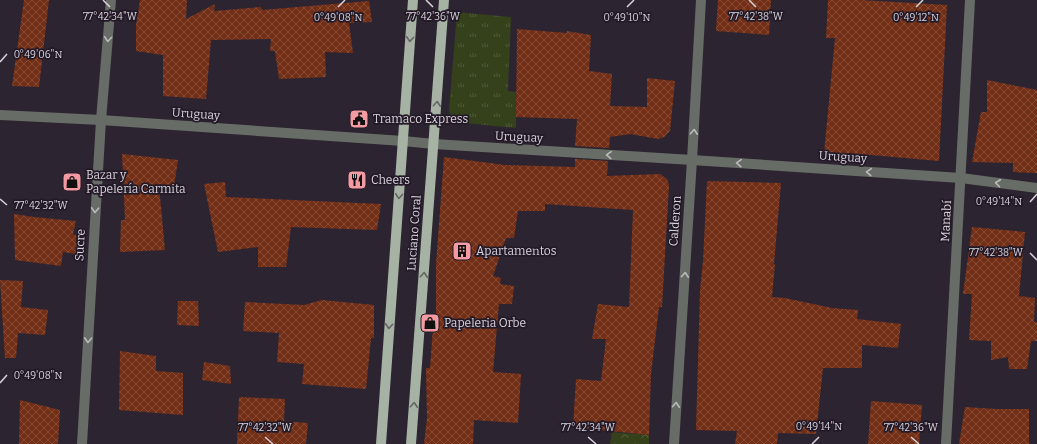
<svg xmlns="http://www.w3.org/2000/svg" width="1037" height="444" viewBox="0 0 1037 444" font-family="Bitter,serif">
<style>
.grass{fill:url(#grass-tufts)}
.park{fill:url(#park-crowns)}
.building{fill:url(#building-cross-hatch)}
.lines{fill:none;stroke-linecap:round;stroke-linejoin:round}
.minor{stroke:#676d66;stroke-width:10}
.major{stroke:#a6b2a4;stroke-width:10}
.oneway{stroke:#bcb9bd}
.oneway2{stroke:#646666}
.ticks{fill:none;stroke:#d8d2da;stroke-width:1.5}
.labels{text-anchor:middle;dominant-baseline:central;stroke-width:3.5;stroke-linejoin:round;paint-order:stroke}
.street-label{font-size:12px;fill:#d8d2da;stroke:#231a27}
.poi-label{font-size:12px;fill:#d8d2da;stroke:#231a27;text-anchor:start}
.ticks-label{font-size:10px;text-anchor:middle;fill:#d8d2da;stroke:#231a27;stroke-width:3.5;stroke-linejoin:round;paint-order:stroke}
</style>
<defs>
<pattern id="grass-tufts" width="24" height="20" patternUnits="userSpaceOnUse"><rect width="24" height="20" fill="#34411a"/><path d="M3 7l-1-3M5 7V3M7 7l1-3M15 17l-1-3M17 17v-4M19 17l1-3" fill="none" stroke="#515c3b"/></pattern>
<pattern id="park-crowns" width="20" height="18" patternUnits="userSpaceOnUse"><rect width="20" height="18" fill="#34411a"/><path d="M2 6a3 3 0 1 1 6 0M12 15a3 3 0 1 1 6 0" fill="none" stroke="#515c3b"/></pattern>
<pattern id="building-cross-hatch" width="8" height="8" patternUnits="userSpaceOnUse"><rect width="8" height="8" fill="#732e16"/><path d="M0 0l8 8M0 8l8-8" fill="none" stroke="#864b37"/></pattern>
</defs>
<rect width="100%" height="100%" fill="#2d2431"/>
<polygon class="grass" points="457,12 511,17 508,91 516,92 516,128 455,122 451,118 449,110"/>
<polygon class="park" points="612,432 649,435 649,444 610,444"/>
<g class="building">
<polygon points="24,0 49,0 39,87 12,86"/>
<polygon points="140,0 187,0 186,19 215,4 214,11 261,7 262,10 369,1 372,22 349,23 353,53 325,52 326,77 279,79 275,51 270,51 271,39 211,40 206,99 163,96 163,55 136,51 136,25"/>
<polygon points="718,0 771,0 769,35 716,31"/>
<polygon points="828,0 860,0 947,5 939,161 848,153 848,155 824,153 835,38 826,38"/>
<polygon points="517,29 567,33 567,31 591,35 589,71 612,74 610,106 647,107 647,78 675,81 670,131 664,137 658,139 630,134 610,137 609,148 575,146 577,119 516,117"/>
<polygon points="987,80 1037,90 1037,173 1013,172 1013,163 972,162 981,112 987,112"/>
<polygon points="122,154 178,160 174,186 159,186 165,250 120,252 121,220 125,220"/>
<polygon points="444,157 505,165 575,167 575,159 608,161 607,176 660,174 667,179 669,185 662,307 659,307 651,374 649,435 573,427 576,379 601,381 606,339 592,339 598,304 629,307 633,210 545,204 545,211 518,211 514,238 506,238 493,276 501,278 500,284 514,286 512,304 499,304 493,372 521,374 518,423 474,420 473,444 424,444 427,418 426,368 430,368 434,314 436,314 436,264"/>
<polygon points="707,181 781,183 774,264 775,264 772,297 785,298 832,308 858,310 857,319 901,324 898,348 862,345 862,368 823,368 816,434 778,433 777,444 735,444 737,431 696,430 700,290 703,261"/>
<polygon points="225,182 226,197 381,204 377,230 291,227 286,267 258,267 258,247 218,252 204,184"/>
<polygon points="14,214 34,217 76,221 73,234 81,238 76,254 63,252 61,266 15,260"/>
<polygon points="972,227 1025,232 1019,296 1035,298 1034,322 1037,322 1037,341 1031,341 1027,369 1009,369 1008,357 991,360 991,341 969,340 972,294 963,294"/>
<polygon points="0,280 23,281 21,307 48,310 45,335 18,333 16,358 5,358"/>
<polygon points="322,300 374,305 374,338 371,338 366,389 302,384 304,364 277,362 279,333 243,331 245,302 304,305"/>
<polygon points="178,301 198,301 199,326 177,325"/>
<polygon points="120,351 156,356 156,371 183,373 183,415 119,410"/>
<polygon points="204,362 230,366 231,384 202,380"/>
<polygon points="239,397 285,399 284,421 308,423 306,444 237,444"/>
<polygon points="20,400 60,410 58,444 19,444"/>
<polygon points="871,401 922,405 919,444 868,444"/>
<polygon points="965,407 996,409 1029,409 1029,444 959,444"/>
</g>
<g class="lines">
<g class="minor">
<polyline points="0,115 101,120 403,141 434,144 692,160 961,178 1037,188"/>
<polyline points="82,444 101,120 111,0"/>
<polyline points="674,444 692,160 701,0"/>
<polyline points="946,444 970,0"/>
</g>
<g class="major">
<polyline points="381,444 413,0"/>
<polyline points="411,444 444,0"/>
</g>
</g>
<defs><path id="oneway-chevron" d="M-2-3.5L2.5 0L-2 3.5" fill="none" stroke-width="1.6" stroke-linecap="round" stroke-linejoin="round"/></defs>
<g class="oneway">
<use href="#oneway-chevron" transform="translate(108 39) rotate(95)"/>
<use href="#oneway-chevron" transform="translate(694 132) rotate(-87)"/>
<use href="#oneway-chevron" transform="translate(609 155) rotate(-177)"/>
<use href="#oneway-chevron" transform="translate(739 163) rotate(-176)"/>
<use href="#oneway-chevron" transform="translate(869 172) rotate(-176)"/>
<use href="#oneway-chevron" transform="translate(998 183) rotate(-173)"/>
<use href="#oneway-chevron" transform="translate(95 210) rotate(93)"/>
<use href="#oneway-chevron" transform="translate(685 275) rotate(-86)"/>
<use href="#oneway-chevron" transform="translate(88 340) rotate(93)"/>
<use href="#oneway-chevron" transform="translate(676 405) rotate(-86)"/>
</g>
<g class="oneway2">
<use href="#oneway-chevron" transform="translate(410 39) rotate(94)"/>
<use href="#oneway-chevron" transform="translate(437 104) rotate(-86)"/>
<use href="#oneway-chevron" transform="translate(399 196) rotate(94)"/>
<use href="#oneway-chevron" transform="translate(424 275) rotate(-86)"/>
<use href="#oneway-chevron" transform="translate(389 326) rotate(94)"/>
<use href="#oneway-chevron" transform="translate(414 405) rotate(-86)"/>
</g>
<path class="ticks" d="M103,0L110,7M426,0L433,7M749,0L756,7M338,7L345,0M627,7L634,0M916,7L923,0M0,62L7,54M0,199L7,205M1030,202L1037,194M1030,253L1037,260M0,383L7,375M265,437L273,444M588,437L596,444M911,437L919,444M812,444L819,437"/>
<defs>
<g id="civic-square" transform="scale(1)"><rect x="-9" y="-9" width="18" height="18" rx="4" fill="#f49aa3" stroke="#231a27"/><path d="M-.6-6.5H3V-4.5H.6V-3L4-1V1h2V6H-6V1h2V-1L-.6-3ZM-1.2 2.5V6h2.4V2.5Z" fill="#111"/></g>
<g id="restaurant-square" transform="scale(1)"><rect x="-9" y="-9" width="18" height="18" rx="4" fill="#f49aa3" stroke="#231a27"/><path d="M-5-6h1v4h1v-4h1v4h1v-4h1v5L-1.5 .5V6h-2V.5L-5-1ZM5-6V6H3V1.5H1.5Q1.5-4 5-6Z" fill="#111"/></g>
<g id="shop-square" transform="scale(1)"><rect x="-9" y="-9" width="18" height="18" rx="4" fill="#f49aa3" stroke="#231a27"/><path d="M-5-2.5h2.3a2.7 3.5 0 0 1 5.4 0H5L5.5 6h-11ZM-1.5-2.5h3a1.5 2.3 0 0 0-3 0Z" fill="#111"/></g>
<g id="building-square" transform="scale(1)"><rect x="-9" y="-9" width="18" height="18" rx="4" fill="#f49aa3" stroke="#231a27"/><path d="M-4-6H4V6H1V3H-1V6H-4ZM-2.5-4.3h1.7v1.8h-1.7ZM.8-4.3h1.7v1.8H.8ZM-2.5-1h1.7V.8h-1.7ZM.8-1h1.7V.8H.8Z" fill="#111"/></g>
</defs>
<g fill-rule="evenodd">
<use href="#civic-square" x="359" y="119"/>
<use href="#restaurant-square" x="357" y="180"/>
<use href="#shop-square" x="72" y="182"/>
<use href="#building-square" x="462" y="251"/>
<use href="#shop-square" x="430" y="323"/>
</g>
<g class="labels">
<g class="street-label">
<text transform="translate(196 114) rotate(4)">Uruguay</text>
<text transform="translate(519 137) rotate(3)">Uruguay</text>
<text transform="translate(843 157) rotate(4)">Uruguay</text>
<text transform="translate(675 221) rotate(-86)">Calderon</text>
<text transform="translate(946 221) rotate(-87)">Manabí</text>
<text transform="translate(414 233) rotate(-86)">Luciano Coral</text>
<text transform="translate(80 245) rotate(-87)">Sucre</text>
</g>
<g class="poi-label">
<text x="373" y="119">Tramaco Express</text>
<text x="86" y="175">Bazar y<tspan x="86" dy="14">Papelería Carmita</tspan></text>
<text x="371" y="180">Cheers</text>
<text x="476" y="251">Apartamentos</text>
<text x="444" y="323">Papeleria Orbe</text>
</g>
</g>
<g class="ticks-label">
<text x="110" y="20">77°42'34"W</text>
<text x="433" y="20">77°42'36"W</text>
<text x="756" y="20">77°42'38"W</text>
<text x="338" y="21">0°49'08"N</text>
<text x="627" y="21">0°49'10"N</text>
<text x="916" y="21">0°49'12"N</text>
<text x="38" y="58">0°49'06"N</text>
<text x="999" y="205">0°49'14"N</text>
<text x="41" y="209">77°42'32"W</text>
<text x="996" y="256">77°42'38"W</text>
<text x="38" y="379">0°49'08"N</text>
<text x="819" y="430">0°49'14"N</text>
<text x="265" y="431">77°42'32"W</text>
<text x="588" y="431">77°42'34"W</text>
<text x="911" y="431">77°42'36"W</text>
</g>
</svg>
